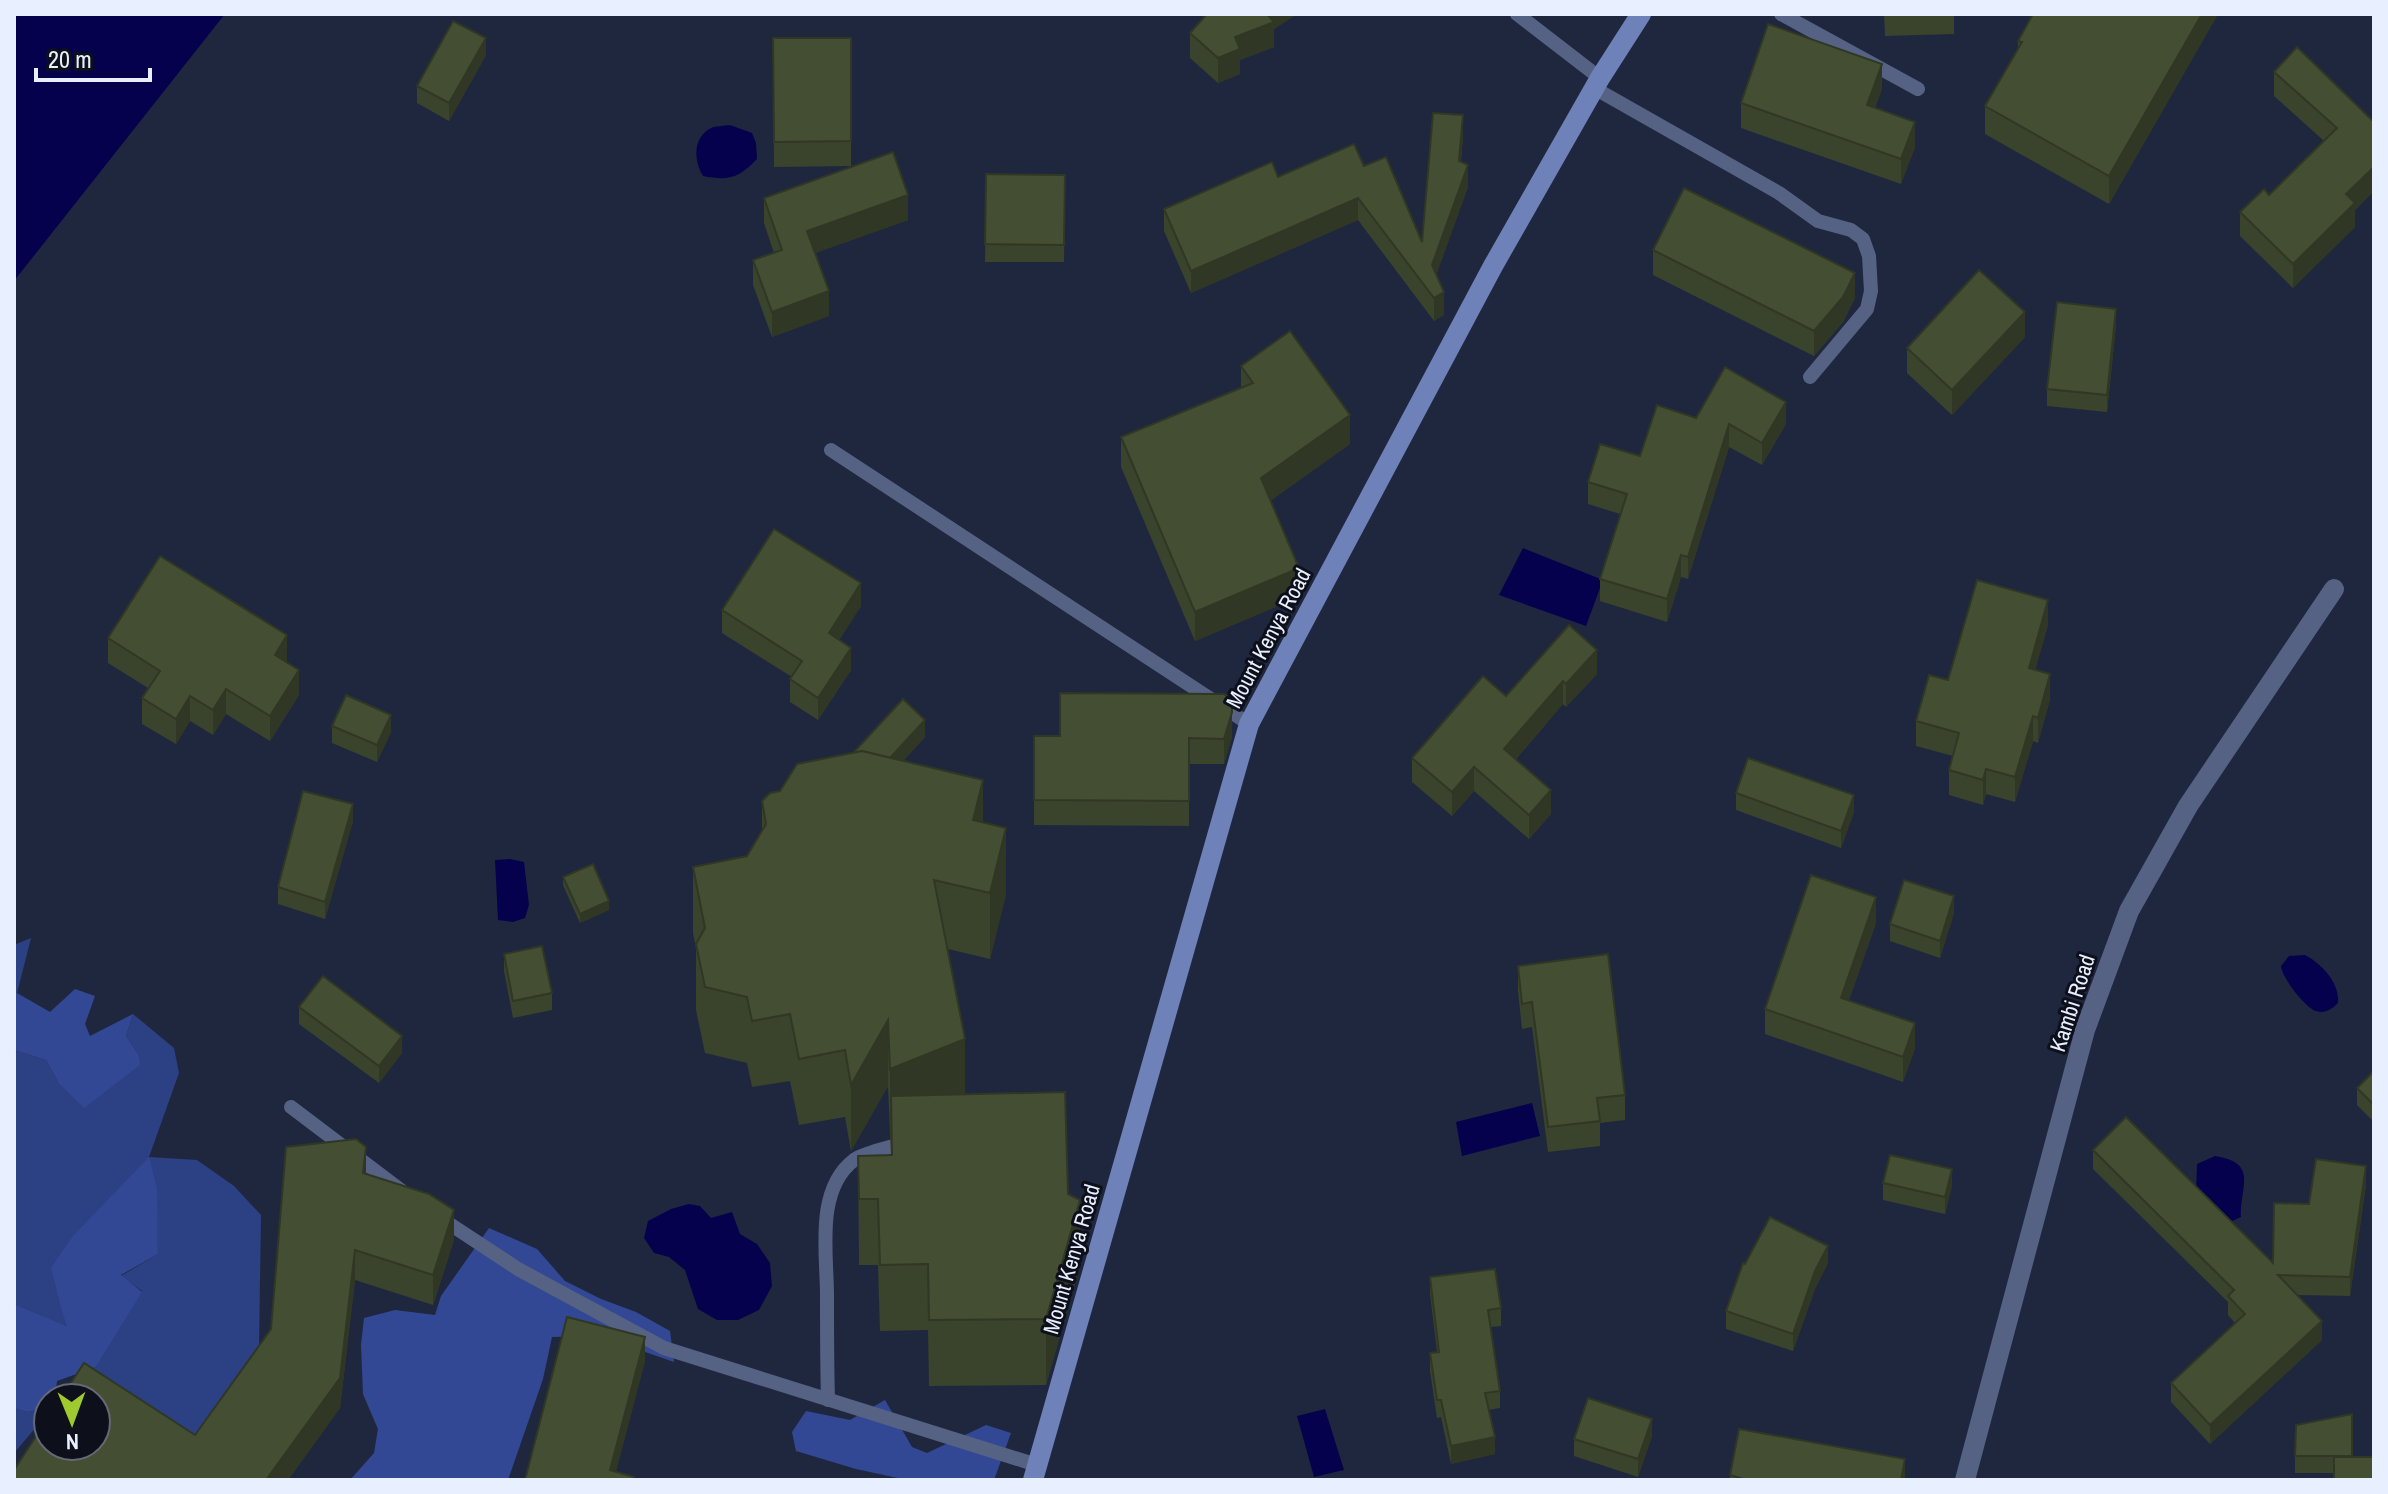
<svg xmlns="http://www.w3.org/2000/svg" width="2388" height="1494" viewBox="0 0 2388 1494" font-family="'Archivo Narrow',sans-serif">
<style>
.green{fill:#2c4084}
.forest{fill:#334894}
.water{fill:#06014d}
.lines{fill:none;stroke-linecap:round;stroke-linejoin:round}
.lane{stroke:#556284;stroke-width:14}
.street{stroke:#556284;stroke-width:20}
.secondary{stroke:#6e82b9;stroke-width:20}
.wall{fill:#3a432c}
.shaded-wall{fill:#303724}
.building{fill:#444e33;stroke:#303724;stroke-width:2}
.labels{text-anchor:middle;dominant-baseline:central;stroke-width:6;stroke-linejoin:round;paint-order:stroke}
.street-label{font-size:22px;fill:#e8effe;stroke:#0d101b}
</style>
<rect width="100%" height="100%" fill="#1f273e"/>
<g class="green">
<polygon points="31,938 17,993 14,994 14,945"/>
<polygon points="133,1014 174,1048 179,1073 149,1157 197,1160 234,1186 261,1215 259,1349 194,1450 75,1375 96,1367 142,1291 121,1276 158,1254 157,1233 61,1301 66,1327 14,1304 14,1050 46,1060 58,1082 138,1054 126,1036"/>
<polygon points="14,1408 27,1412 48,1408 48,1413 14,1453"/>
</g>
<g class="forest">
<polygon points="75,989 95,996 85,1024 90,1036 133,1014 126,1036 138,1054 140,1065 84,1108 58,1082 46,1060 14,1050 14,994 17,993 50,1012"/>
<polygon points="149,1157 157,1189 158,1254 121,1275 142,1292 96,1367 57,1381 55,1398 48,1398 48,1408 27,1412 14,1408 14,1304 66,1326 51,1268 73,1236"/>
<polygon points="489,1228 537,1249 565,1281 601,1299 636,1312 670,1331 674,1362 599,1336 552,1337 543,1379 508,1480 350,1480 374,1453 378,1429 363,1394 361,1345 364,1318 395,1310 435,1315 441,1296"/>
<polygon points="885,1400 912,1447 927,1453 986,1425 1011,1433 994,1480 907,1480 856,1469 796,1451 792,1432 806,1411 850,1420"/>
</g>
<g class="water">
<polygon points="14,14 225,14 14,281"/>
<path d="M730,125L752,133L756,143L757,159C739,178 729,181 703,176C694,161 692,138 711,128C715,126 725,126 730,125Z"/>
<polygon points="1523,548 1603,580 1586,626 1499,595"/>
<polygon points="510,859 524,862 529,905 525,918 513,922 498,920 495,860"/>
<path d="M2305,955C2322,964 2340,983 2338,1003C2332,1009 2325,1014 2316,1011C2305,1008 2281,976 2281,966L2289,956Z"/>
<polygon points="1532,1103 1540,1136 1462,1156 1456,1122"/>
<path d="M2215,1156C2259,1163 2240,1186 2241,1217L2228,1223L2196,1194L2197,1164Z"/>
<polygon points="689,1204 700,1206 711,1218 732,1212 740,1234 757,1244 770,1263 772,1286 759,1310 738,1320 717,1320 698,1309 685,1270 669,1257 654,1253 644,1238 648,1221 671,1209"/>
<polygon points="1325,1409 1344,1470 1314,1477 1297,1416"/>
</g>
<g class="lines">
<g class="lane">
<polyline points="1517,14 1600,78"/>
<polyline points="1781,14 1918,89"/>
<polyline points="1594,88 1779,193 1818,221 1851,230 1863,239 1869,256 1871,291 1867,309 1810,377"/>
<polyline points="831,450 1249,724"/>
<polyline points="291,1107 402,1191"/>
<polyline points="439,1217 518,1269 664,1348 1037,1465"/>
<path d="M828,1400C827,1365 827,1330 827,1295C827,1253 815,1190 854,1160C865,1152 893,1147 907,1142"/>
</g>
<polyline class="street" points="1965,1480 2085,1030 2129,911 2188,806 2334,589"/>
<polyline class="secondary" points="1033,1480 1249,724 1493,266 1600,78 1641,14"/>
</g>
<g class="wall">
<polygon points="1297,14 1274,29 1274,47 1240,60 1240,74 1218,83 1190,58 1190,33"/>
<polygon points="1884,14 1954,14 1954,34 1885,36"/>
<polygon points="2014,14 2218,14 2109,204 1985,134 1985,106 2018,49 2018,41 2033,15"/>
<polygon points="851,38 851,166 774,167 773,39"/>
<polygon points="486,55 449,121 417,103 417,86"/>
<polygon points="2274,72 2374,122 2374,191 2355,210 2355,227 2293,288 2240,236 2240,212 2269,195 2324,141 2274,96"/>
<polygon points="1882,89 1875,108 1915,147 1901,184 1741,128 1741,103"/>
<polygon points="1463,137 1461,162 1468,187 1436,275 1444,315 1434,321 1358,220 1191,293 1164,231 1164,209 1278,177 1364,166 1422,242"/>
<polygon points="986,174 1065,175 1064,262 985,262"/>
<polygon points="764,198 908,220 815,253 829,316 772,337 753,285 753,260 774,253 764,223"/>
<polygon points="1653,250 1855,298 1843,322 1814,356 1653,275"/>
<polygon points="2116,326 2107,412 2047,406 2047,389"/>
<polygon points="2025,337 1952,415 1907,373 1907,348"/>
<polygon points="1241,366 1350,444 1270,501 1299,597 1195,641 1121,467 1121,437 1241,388"/>
<polygon points="1696,418 1786,424 1762,465 1729,447 1688,579 1681,577 1667,622 1600,601 1600,579 1620,514 1588,504 1588,482 1640,456"/>
<polygon points="861,606 839,640 851,670 818,720 790,702 790,679 792,677 722,633 722,610"/>
<polygon points="1569,625 1597,674 1566,707 1563,704 1516,759 1551,814 1529,839 1474,791 1452,816 1412,782 1412,758 1506,696"/>
<polygon points="2048,625 2035,670 2050,699 2038,743 2033,741 2015,802 1986,794 1983,805 1949,795 1949,770 1953,756 1916,746 1916,721 1948,680"/>
<polygon points="108,638 287,660 286,662 299,695 270,741 226,714 213,735 190,721 176,744 142,724 142,698 148,688 108,663"/>
<polygon points="1232,700 1232,737 1224,764 1189,764 1189,826 1034,825 1034,736 1060,736"/>
<polygon points="332,726 391,732 377,762 332,743"/>
<polygon points="925,737 903,761 983,822 1006,894 990,959 948,949 965,1094 1068,1194 1080,1266 1046,1385 929,1386 928,1330 880,1331 878,1265 859,1265 858,1156 891,1155 888,1086 851,1151 845,1117 799,1125 790,1081 752,1087 747,1063 705,1053 696,1010 696,949 693,933 693,867 747,856 762,832 762,801 780,791 853,753"/>
<polygon points="1736,793 1854,812 1841,848 1736,810"/>
<polygon points="353,821 325,919 278,904 278,887"/>
<polygon points="563,877 609,910 580,923 563,885"/>
<polygon points="1954,913 1940,958 1890,941 1890,924"/>
<polygon points="1876,923 1849,1000 1915,1048 1903,1082 1765,1034 1765,1009"/>
<polygon points="504,954 552,993 552,1010 513,1018 504,971"/>
<polygon points="1518,966 1625,1095 1625,1120 1600,1123 1600,1146 1548,1152 1532,1027 1522,1029 1518,991"/>
<polygon points="299,1007 402,1053 379,1083 299,1024"/>
<polygon points="2374,1071 2374,1122 2357,1105 2357,1088"/>
<polygon points="2093,1150 2273,1263 2309,1204 2366,1185 2350,1296 2297,1295 2322,1340 2210,1444 2171,1402 2171,1383 2235,1323 2228,1315 2228,1302 2093,1169"/>
<polygon points="366,1174 454,1240 433,1305 355,1280 340,1408 288,1480 14,1480 195,1435 271,1329"/>
<polygon points="1883,1183 1952,1186 1945,1214 1883,1200"/>
<polygon points="1828,1263 1815,1289 1793,1351 1726,1329 1726,1311"/>
<polygon points="1430,1277 1501,1308 1501,1326 1491,1327 1500,1391 1500,1408 1488,1410 1495,1454 1451,1464 1441,1417 1437,1418 1430,1371 1430,1353 1437,1352 1430,1294"/>
<polygon points="2352,1414 2352,1457 2334,1473 2295,1473 2295,1456"/>
<polygon points="1652,1436 1638,1477 1574,1456 1574,1439"/>
<polygon points="1730,1475 1905,1480 1730,1480"/>
</g>
<g class="shaded-wall">
<polygon points="1264,14 1297,14 1274,29 1274,47 1240,60 1240,74 1218,83 1218,58 1235,37"/>
<polygon points="2202,14 2218,14 2109,204 2109,176"/>
<polygon points="486,38 486,55 449,121 449,103"/>
<polygon points="1882,64 1882,89 1867,130 1867,105"/>
<polygon points="1463,115 1463,137 1459,183 1459,161"/>
<polygon points="1915,122 1915,147 1901,184 1901,159"/>
<polygon points="1468,165 1468,187 1432,287 1432,265"/>
<polygon points="2374,167 2374,191 2355,210 2355,227 2293,288 2293,264 2346,194"/>
<polygon points="908,195 908,220 807,256 807,231"/>
<polygon points="1358,198 1358,220 1191,293 1191,271"/>
<polygon points="1855,273 1855,298 1843,322 1814,356 1814,331"/>
<polygon points="829,291 829,316 772,337 772,312"/>
<polygon points="1444,292 1444,315 1434,321 1434,298"/>
<polygon points="2116,309 2116,326 2107,412 2107,395"/>
<polygon points="2025,312 2025,337 1952,415 1952,390"/>
<polygon points="1786,402 1786,424 1762,465 1762,443"/>
<polygon points="1350,415 1350,444 1261,507 1261,478"/>
<polygon points="1729,424 1729,447 1688,579 1688,557"/>
<polygon points="1681,555 1681,577 1667,622 1667,599"/>
<polygon points="1299,568 1299,597 1195,641 1195,612"/>
<polygon points="861,583 861,606 829,656 829,633"/>
<polygon points="2048,600 2048,625 2029,693 2029,668"/>
<polygon points="287,635 287,660 275,680 275,655"/>
<polygon points="851,648 851,670 818,720 818,698"/>
<polygon points="1597,650 1597,674 1566,707 1566,684"/>
<polygon points="299,670 299,695 270,741 270,716"/>
<polygon points="2050,674 2050,699 2038,743 2038,718"/>
<polygon points="1563,681 1563,704 1504,772 1504,749"/>
<polygon points="226,689 226,714 213,735 213,710"/>
<polygon points="190,696 190,721 176,744 176,719"/>
<polygon points="1232,712 1232,737 1224,764 1224,739"/>
<polygon points="391,715 391,732 377,762 377,745"/>
<polygon points="2033,716 2033,741 2015,802 2015,777"/>
<polygon points="925,720 925,737 874,792 874,774"/>
<polygon points="1474,767 1474,791 1452,816 1452,792"/>
<polygon points="1986,769 1986,794 1983,805 1983,780"/>
<polygon points="983,780 983,847 973,820"/>
<polygon points="1551,790 1551,814 1529,839 1529,815"/>
<polygon points="1854,795 1854,812 1841,848 1841,831"/>
<polygon points="353,804 353,821 325,919 325,902"/>
<polygon points="1006,828 1006,894 990,959 990,893"/>
<polygon points="1954,896 1954,913 1940,958 1940,941"/>
<polygon points="1876,897 1876,923 1841,1023 1841,998"/>
<polygon points="609,901 609,910 580,923 580,914"/>
<polygon points="888,1020 888,1086 851,1151 851,1085"/>
<polygon points="1915,1023 1915,1048 1903,1082 1903,1057"/>
<polygon points="402,1036 402,1053 379,1083 379,1066"/>
<polygon points="965,1039 965,1105 891,1096 890,1135 890,1069"/>
<polygon points="366,1147 366,1177 363,1173"/>
<polygon points="2366,1166 2366,1185 2350,1296 2350,1277"/>
<polygon points="1952,1169 1952,1186 1945,1214 1945,1197"/>
<polygon points="1080,1200 1080,1266 1046,1385 1046,1319"/>
<polygon points="454,1210 454,1240 433,1305 433,1275"/>
<polygon points="1828,1246 1828,1263 1815,1289 1793,1351 1793,1334 1815,1271"/>
<polygon points="355,1250 355,1280 340,1408 288,1480 266,1480"/>
<polygon points="2322,1321 2322,1340 2210,1444 2210,1425"/>
<polygon points="645,1337 645,1362 614,1480 610,1470"/>
<polygon points="1652,1419 1652,1436 1638,1477 1638,1459"/>
<polygon points="1495,1437 1495,1454 1451,1464 1451,1446"/>
<polygon points="1905,1459 1905,1480 1901,1480"/>
</g>
<g class="building">
<polygon points="1207,14 1267,14 1274,22 1235,37 1240,49 1218,58 1190,33"/>
<polygon points="2033,14 2202,14 2109,176 1985,106 2022,42 2018,41"/>
<polygon points="453,21 486,38 449,103 417,86"/>
<polygon points="1768,24 1882,64 1867,105 1915,122 1901,159 1741,103"/>
<polygon points="773,38 851,38 851,141 774,142"/>
<polygon points="2297,47 2374,122 2374,167 2346,194 2355,203 2293,264 2240,212 2264,189 2269,195 2337,128 2274,72"/>
<polygon points="1433,113 1463,115 1459,161 1468,165 1432,265 1444,292 1434,298 1358,198 1191,271 1164,209 1272,162 1278,177 1354,144 1364,166 1386,157 1422,242"/>
<polygon points="893,152 908,195 807,231 829,291 772,312 753,260 782,250 764,198"/>
<polygon points="986,174 1065,175 1064,245 985,244"/>
<polygon points="1684,188 1855,273 1843,297 1814,331 1653,250"/>
<polygon points="1979,270 2025,312 1952,390 1907,348"/>
<polygon points="2057,302 2116,309 2107,395 2047,389"/>
<polygon points="1290,331 1350,415 1261,478 1299,568 1195,612 1121,437 1253,383 1241,366"/>
<polygon points="1725,367 1786,402 1762,443 1729,424 1688,557 1681,555 1667,599 1600,579 1627,494 1588,482 1600,444 1640,456 1657,405 1696,418"/>
<polygon points="774,529 861,583 829,633 851,648 818,698 790,679 802,661 722,610"/>
<polygon points="160,556 287,635 275,655 299,670 270,716 226,689 213,710 190,696 176,719 142,698 160,671 108,638"/>
<polygon points="1977,580 2048,600 2029,668 2050,674 2038,718 2033,716 2015,777 1986,769 1983,780 1949,770 1959,733 1916,721 1929,675 1948,680"/>
<polygon points="1569,625 1597,650 1566,684 1563,681 1504,749 1551,790 1529,815 1474,767 1452,792 1412,758 1483,676 1506,696"/>
<polygon points="1060,693 1224,694 1232,700 1232,712 1224,739 1189,738 1189,801 1034,800 1034,736 1060,736"/>
<polygon points="346,695 391,715 377,745 332,726"/>
<polygon points="903,699 925,720 890,758 862,751 853,753"/>
<polygon points="862,751 983,780 973,820 1006,828 990,893 934,880 965,1039 890,1069 888,1020 851,1085 845,1050 799,1059 790,1014 752,1021 747,997 705,987 696,944 705,928 693,867 747,856 766,824 762,801 770,793 780,791 797,764"/>
<polygon points="1748,758 1854,795 1841,831 1736,793"/>
<polygon points="303,791 353,804 325,902 278,887"/>
<polygon points="593,864 609,901 580,914 563,877"/>
<polygon points="1811,875 1876,897 1841,998 1915,1023 1903,1057 1765,1009"/>
<polygon points="1904,880 1954,896 1940,941 1890,924"/>
<polygon points="542,946 552,993 513,1001 504,954"/>
<polygon points="1608,954 1625,1095 1597,1098 1600,1121 1548,1127 1532,1002 1522,1004 1518,966"/>
<polygon points="323,976 402,1036 379,1066 299,1007"/>
<polygon points="2374,1071 2374,1105 2357,1088"/>
<polygon points="1065,1092 1068,1194 1080,1200 1046,1319 929,1320 928,1264 880,1265 878,1199 859,1199 858,1156 892,1155 891,1096"/>
<polygon points="2126,1117 2273,1263 2274,1203 2309,1204 2316,1159 2366,1166 2350,1277 2278,1275 2322,1321 2210,1425 2171,1383 2245,1314 2228,1296 2234,1290 2093,1150"/>
<polygon points="356,1139 366,1147 363,1173 429,1194 454,1210 433,1275 355,1250 340,1378 266,1480 14,1480 14,1470 48,1418 48,1446 96,1446 96,1398 61,1398 84,1363 195,1435 271,1329 286,1147"/>
<polygon points="1890,1155 1952,1169 1945,1197 1883,1183"/>
<polygon points="1770,1217 1828,1246 1815,1271 1793,1334 1726,1311 1743,1263 1745,1264"/>
<polygon points="1495,1269 1501,1308 1488,1310 1500,1391 1485,1393 1495,1437 1451,1446 1441,1400 1437,1400 1430,1353 1439,1352 1430,1277"/>
<polygon points="567,1317 645,1337 610,1470 634,1477 633,1480 525,1480"/>
<polygon points="1588,1398 1652,1419 1638,1459 1574,1439"/>
<polygon points="2352,1414 2352,1456 2295,1456 2296,1425"/>
<polygon points="1739,1429 1905,1459 1901,1480 1747,1480 1730,1475"/>
<rect x="2334" y="1457" width="40" height="23"/>
</g>
<g class="labels">
<g class="street-label">
<text transform="translate(1268 638) rotate(-62)">Mount Kenya Road</text>
<text transform="translate(2072 1003) rotate(-72)">Kambi Road</text>
<text transform="translate(1071 1259) rotate(-74)">Mount Kenya Road</text>
</g>
</g>
<rect width="2388" height="1494" fill="none" stroke="#e8effe" stroke-width="32"/>
<g transform="translate(72 1422) rotate(179)"><circle r="38" fill="#0d101b" stroke="#656976" stroke-width="2"/>
<path d="M0-6L14 30L0 20L-14 30Z" fill="#9eca2f"/>
<text y="-12" font-size="22" font-weight="bold" text-anchor="middle" fill="#e8effe">N</text>
</g>
<path d="M36 68v12h114v-12" fill="none" stroke="#e8effe" stroke-width="4"/>
<text x="48" y="68" font-size="24" fill="#e8effe" stroke="#0d101b" stroke-width="6" paint-order="stroke">20 m</text>
</svg>
